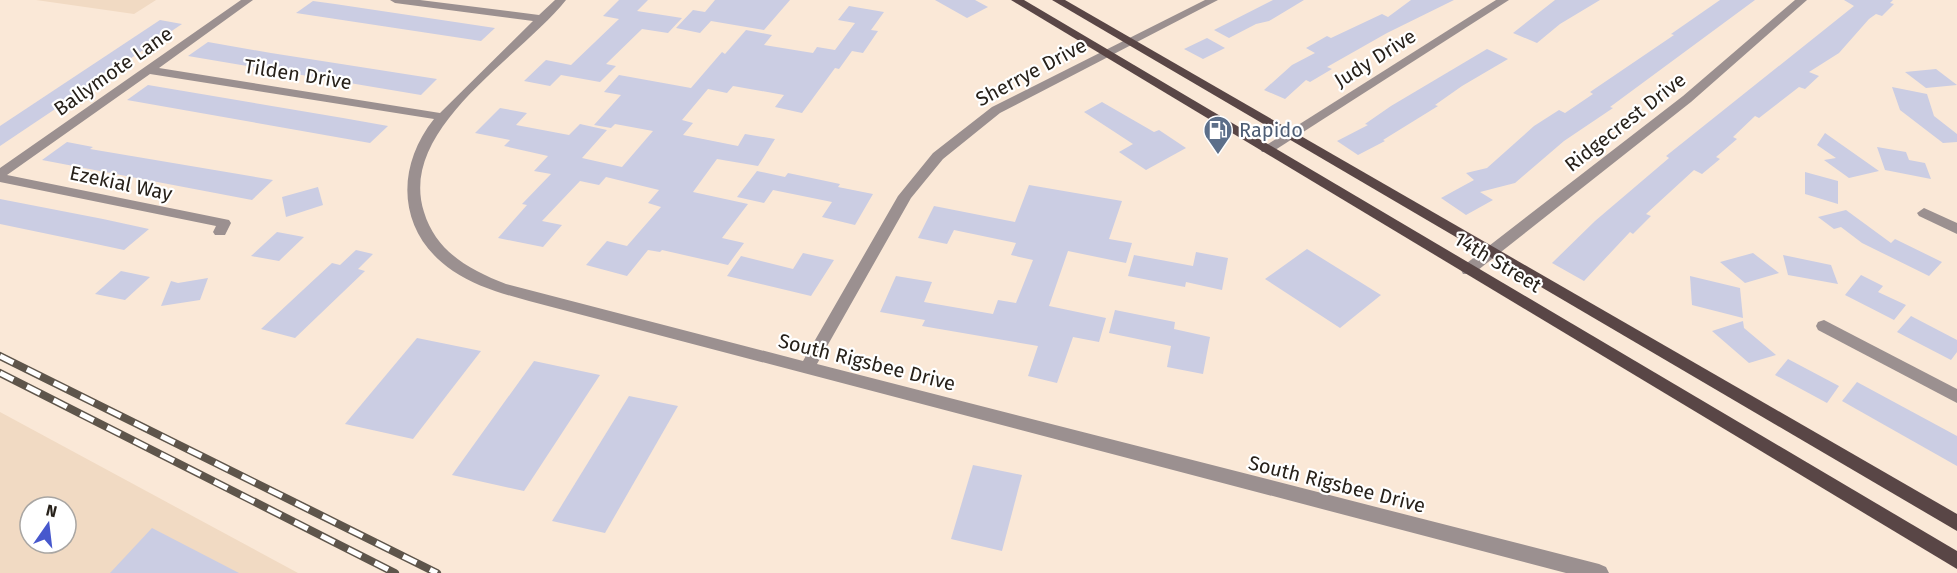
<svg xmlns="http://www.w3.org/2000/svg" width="1957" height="573" viewBox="0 0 1957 573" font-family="'Fira Sans',sans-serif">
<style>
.built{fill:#f1dac3;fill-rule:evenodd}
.building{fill:#cbcde3}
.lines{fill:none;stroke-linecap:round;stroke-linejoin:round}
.minor{fill:#9b9090;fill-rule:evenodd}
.major{fill:#594646;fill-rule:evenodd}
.rail-casing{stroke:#5e554b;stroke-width:8}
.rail{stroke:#fff;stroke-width:5;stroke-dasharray:15;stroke-linecap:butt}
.labels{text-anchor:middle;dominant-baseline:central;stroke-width:4.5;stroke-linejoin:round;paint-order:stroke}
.street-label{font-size:20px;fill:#27211a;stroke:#fff}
.service-label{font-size:20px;fill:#4e5e75;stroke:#fff;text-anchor:start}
</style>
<rect width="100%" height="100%" fill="#fae8d7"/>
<g class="built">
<polygon points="36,0 156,0 134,14"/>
<path d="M0,412L298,573H0ZM30,507H66V543H30Z"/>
</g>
<g class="building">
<polygon points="619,0 648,0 637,11 682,18 668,33 642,29 606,64 616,66 600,82 561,75 550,86 524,81 546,60 571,65 619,19 603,16"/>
<polygon points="715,0 790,0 764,30 711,21 700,33 676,28 693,10 705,12"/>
<polygon points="935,0 975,0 988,7 967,18"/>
<polygon points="1273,0 1304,0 1269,21 1256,24 1229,38 1214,30"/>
<polygon points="1411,0 1454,0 1387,33 1327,67 1332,69 1310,82 1306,80 1285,99 1264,90 1292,65 1315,53 1306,48 1327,36 1331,38 1382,14 1388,17"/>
<polygon points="1555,0 1600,0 1560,24 1537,43 1513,33"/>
<polygon points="1720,0 1755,0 1610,107 1613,108 1564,141 1515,183 1480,192 1493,200 1466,215 1441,198 1474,180 1466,173 1487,168 1534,126 1559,110 1565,113 1593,94 1590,92 1674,35 1671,34"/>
<polygon points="1844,0 1893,0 1890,3 1894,4 1882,16 1876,14 1869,19 1839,53 1809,72 1819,76 1805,89 1799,87 1759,118 1755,116 1733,137 1737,139 1716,157 1720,159 1702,174 1694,170 1646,214 1651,216 1633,234 1630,232 1584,281 1552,263 1595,221 1669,158 1666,156 1854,6"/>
<polygon points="313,1 335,4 495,28 481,41 296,13"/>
<polygon points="849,6 884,12 871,30 878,31 863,53 852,51 839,69 835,68 802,113 775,107 784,95 733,86 727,93 708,89 682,120 693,123 683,135 738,146 745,134 775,139 758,166 717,159 693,192 748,204 722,238 744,243 728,265 662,250 660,252 648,250 627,276 586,265 607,241 627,246 661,207 648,203 659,190 606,177 599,185 580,181 542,221 562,225 543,247 498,238 527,205 522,204 551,174 534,171 548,156 504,146 510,140 475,133 500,108 527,113 516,125 569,135 580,124 607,130 582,158 622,167 653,131 615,124 611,128 594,125 621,95 604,92 619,75 691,88 722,52 725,54 746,30 772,35 764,45 813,53 817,47 835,50 855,23 838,20"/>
<polygon points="160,20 182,24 0,146 0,126"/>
<polygon points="1207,38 1225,48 1203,59 1184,49"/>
<polygon points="208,42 271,53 437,79 421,95 188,56"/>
<polygon points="1487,49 1508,59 1462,86 1435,105 1438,106 1383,140 1385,141 1358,155 1337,141 1368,125 1365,124 1391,106"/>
<polygon points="1936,69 1957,85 1926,88 1905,72"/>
<polygon points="148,85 343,118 388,126 370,143 127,100"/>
<polygon points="1892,87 1927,94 1934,116 1957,134 1957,142 1943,143 1900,110"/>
<polygon points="1102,102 1154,132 1159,130 1186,148 1146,170 1119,152 1133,144 1084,112"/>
<polygon points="1825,133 1879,171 1849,178 1824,160 1836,158 1817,145"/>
<polygon points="67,142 93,147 90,149 273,180 252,200 42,160"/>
<polygon points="1877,147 1906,152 1909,160 1925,163 1931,179 1885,170"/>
<polygon points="757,171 785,177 788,173 840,184 838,187 873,194 855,225 822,217 832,202 773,190 764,203 737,197"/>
<polygon points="1805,172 1838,181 1838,204 1805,194"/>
<polygon points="1029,185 1122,201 1109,239 1132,243 1126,263 1068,251 1049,306 1106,318 1099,342 1073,337 1057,383 1028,376 1038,346 922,326 925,320 880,312 896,276 932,282 924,302 993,314 998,300 1016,303 1033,260 1011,255 1016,243 954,230 947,244 918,238 934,206 1015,222"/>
<polygon points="318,187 323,205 286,217 282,197"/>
<polygon points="0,199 103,219 149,229 124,250 96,244 0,224"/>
<polygon points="1846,210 1891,243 1895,239 1942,262 1929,276 1862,243 1841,227 1834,229 1818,217"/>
<polygon points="277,232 304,237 279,261 251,256"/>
<polygon points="1307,249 1381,295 1340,328 1265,279"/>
<polygon points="356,250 373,254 358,269 365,271 295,338 261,329 332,263 340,265"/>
<polygon points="1196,252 1228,258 1222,290 1186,282 1185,287 1128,276 1134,255 1193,266"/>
<polygon points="803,253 834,260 811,296 727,276 741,256 793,269"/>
<polygon points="1753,253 1779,273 1745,283 1720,262"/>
<polygon points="1783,255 1831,265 1838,284 1788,275"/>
<polygon points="121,271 150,277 125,300 95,294"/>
<polygon points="1861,275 1883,286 1878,292 1906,305 1894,320 1845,295"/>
<polygon points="1690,276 1740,288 1743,318 1692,305"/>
<polygon points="208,278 200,300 161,306 171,281 178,283"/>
<polygon points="1115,310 1175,322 1174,329 1210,337 1203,374 1167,367 1171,346 1109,333"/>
<polygon points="1911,316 1957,340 1957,352 1951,360 1897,332"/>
<polygon points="1743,321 1744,328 1776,355 1749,363 1712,331"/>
<polygon points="417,338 481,351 413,439 345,424"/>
<polygon points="1788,359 1839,386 1827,403 1775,375"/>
<polygon points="534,361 600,375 524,491 452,475"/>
<polygon points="1857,382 1957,436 1957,466 1842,401"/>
<polygon points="629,396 678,406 605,533 552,521"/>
<polygon points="973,465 1022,475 1002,551 951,539"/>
<polygon points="152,528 239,573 110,573"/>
</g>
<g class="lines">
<g class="minor">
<path d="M241,0H253L159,68L440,113L533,21L395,3L390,0H420L539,15L555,0H566C521,57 397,128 424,212C436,252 470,270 506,284L803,361L898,196L933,153L992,107L1205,0H1218L1000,113L943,159L911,198L817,364L1599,564L1606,567L1609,573H1566L529,301C503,294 475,286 453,271C398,234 394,169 434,119L150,74L7,175L229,220L231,223L225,235H215L213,232L216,226L0,182V168Z"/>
<polygon points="1496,0 1509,0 1272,152 1262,152 1260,149"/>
<polygon points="1795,0 1807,0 1691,102 1473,274 1463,274 1461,270 1463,266 1683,96"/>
<polygon points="1924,208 1957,223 1957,234 1919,216 1917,213"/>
<polygon points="1824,320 1957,389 1957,403 1818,330 1816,326 1818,322"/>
</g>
<g class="major">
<polygon points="1011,0 1024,0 1957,551 1957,569"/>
<polygon points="1052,0 1065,0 1957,514 1957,531"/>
</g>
<g class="rail-casing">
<g id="rail">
<polyline points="0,356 437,573"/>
<polyline points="0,373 395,573"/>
</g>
</g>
<use href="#rail" class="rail"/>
</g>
<defs>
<g id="fuel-pin" transform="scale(1.5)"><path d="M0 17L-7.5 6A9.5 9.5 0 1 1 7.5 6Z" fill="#5c6f8a" stroke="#fff"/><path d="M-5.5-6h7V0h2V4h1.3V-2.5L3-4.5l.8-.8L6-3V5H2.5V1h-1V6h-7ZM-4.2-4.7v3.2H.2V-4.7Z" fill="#fff"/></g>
</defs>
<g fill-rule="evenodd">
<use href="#fuel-pin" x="1218" y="130"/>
</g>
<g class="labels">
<g class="street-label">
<text transform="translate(1375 58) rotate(-32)">Judy Drive</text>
<text transform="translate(113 71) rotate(-35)">Ballymote Lane</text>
<text transform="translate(1031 72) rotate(-28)">Sherrye Drive</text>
<text transform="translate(298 74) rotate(9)">Tilden Drive</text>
<text transform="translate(1625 122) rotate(-38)">Ridgecrest Drive</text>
<text transform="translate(121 183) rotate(12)">Ezekial Way</text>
<text transform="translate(1498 262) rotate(31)">14th Street</text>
<text transform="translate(867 362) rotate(14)">South Rigsbee Drive</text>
<text transform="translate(1337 484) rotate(14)">South Rigsbee Drive</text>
</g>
<g class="service-label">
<text x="1239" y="130">Rapido</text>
</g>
</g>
<g transform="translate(48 525) rotate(14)"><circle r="28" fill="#ffffff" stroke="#a9a6a3" stroke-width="1.5"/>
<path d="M0-4.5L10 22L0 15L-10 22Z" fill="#4758cd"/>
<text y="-9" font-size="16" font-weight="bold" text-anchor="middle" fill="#27211a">N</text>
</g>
</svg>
